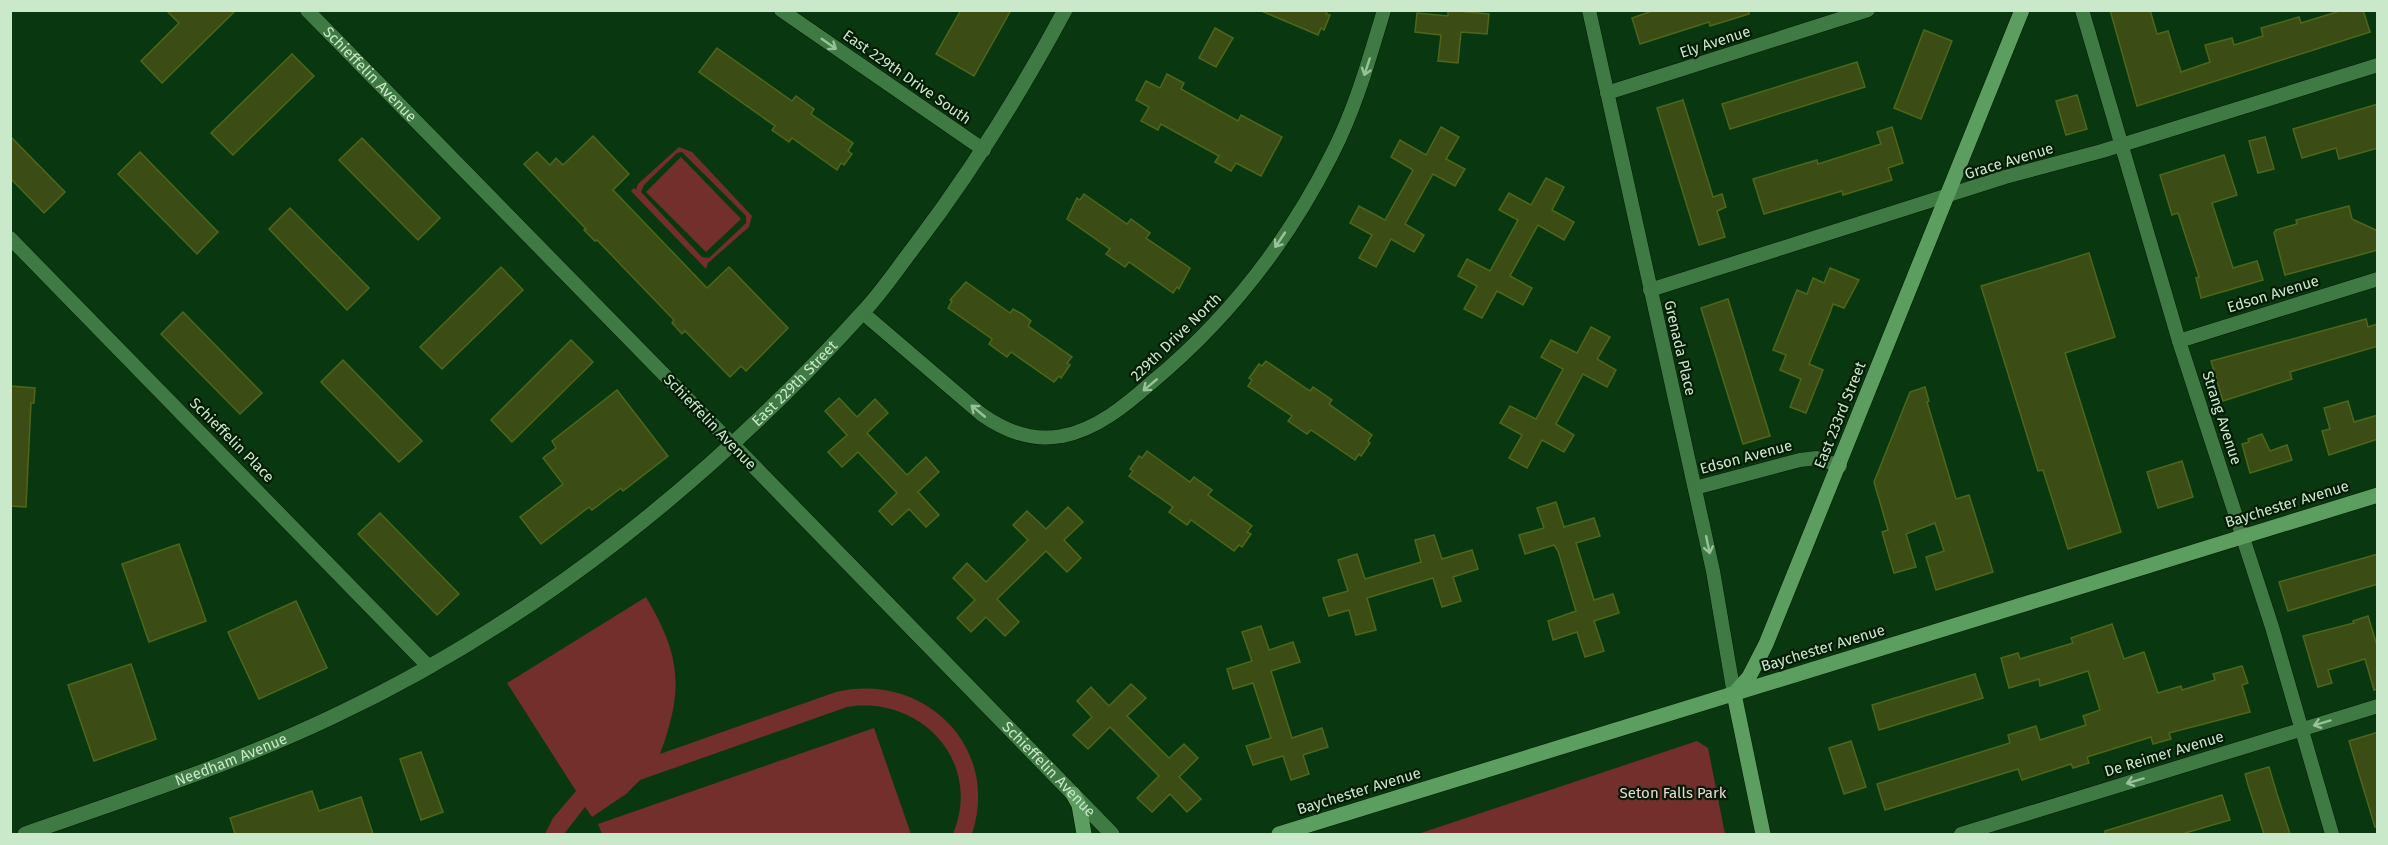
<svg xmlns="http://www.w3.org/2000/svg" width="2388" height="845" viewBox="0 0 2388 845" font-family="'Fira Sans',sans-serif">
<style>
.green{fill:#722f2b;fill-rule:evenodd}
.building{fill:#3b4d15;stroke:#4e661b;stroke-width:1.5}
.lines{fill:none;stroke-linecap:round;stroke-linejoin:round}
.street-casing{stroke:#001d03;stroke-width:15}
.secondary-casing{stroke:#001d03;stroke-width:16}
.primary-casing{stroke:#001d03;stroke-width:16}
.street{stroke:#3f7943;stroke-width:14}
.secondary{stroke:#3f7943;stroke-width:15}
.primary{stroke:#5c9d60;stroke-width:15}
.oneway{stroke:#99c29b}
.labels{text-anchor:middle;dominant-baseline:central;stroke-width:4.5;stroke-linejoin:round;paint-order:stroke}
.street-label{font-size:15px;fill:#cae9ca;stroke:#041c06}
.park-label{font-size:15px;fill:#f1d6d3;stroke:#041c06}
</style>
<rect width="100%" height="100%" fill="#093810"/>
<g class="green">
<path d="M679,147L692,152L752,216L749,227L708,263L706,269L631,191L634,188L636,190L638,184ZM682,152L746,216V223L709,258L702,257L641,192L644,185L677,153Z"/>
<polygon points="681,157 741,219 706,252 646,192"/>
<path d="M646,597C681,656 684,689 660,754L836,692C923,671 1001,746 972,834H953C983,762 921,695 847,707L640,780L626,794L592,817L585,807L564,834H545L553,818L576,791L507,683Z"/>
<polygon points="874,728 911,834 602,834 598,824"/>
<polygon points="1697,741 1708,748 1725,834 1418,834"/>
</g>
<g class="building">
<polygon points="166,10 236,10 162,83 141,61 179,23"/>
<polygon points="961,10 1011,10 974,76 936,54"/>
<polygon points="1259,10 1328,10 1326,14 1330,15 1324,30 1321,28 1318,35"/>
<polygon points="1448,10 1489,14 1487,34 1461,32 1458,63 1438,61 1441,35 1415,32 1417,13 1448,16"/>
<polygon points="1655,10 1749,10 1749,14 1710,26 1709,22 1640,44 1632,18"/>
<polygon points="2110,10 2150,10 2157,34 2168,31 2181,72 2210,62 2205,45 2232,38 2234,45 2263,36 2261,28 2299,17 2301,23 2343,10 2363,10 2370,32 2137,106"/>
<polygon points="1215,28 1233,38 1216,67 1199,58"/>
<polygon points="1924,30 1952,41 1921,119 1894,108"/>
<polygon points="717,48 792,101 796,96 814,109 811,114 853,143 848,151 852,154 844,165 841,163 837,170 792,138 789,142 772,130 775,126 699,72"/>
<polygon points="292,54 314,76 233,155 211,133"/>
<polygon points="1857,62 1865,87 1730,129 1722,104"/>
<polygon points="1167,74 1184,83 1181,89 1238,121 1241,115 1282,137 1261,176 1236,163 1231,171 1215,162 1219,156 1161,124 1158,130 1141,121 1149,107 1136,100 1146,81 1160,88"/>
<polygon points="2077,95 2087,129 2066,135 2056,101"/>
<polygon points="1683,100 1713,197 1722,194 1726,207 1717,211 1725,237 1699,245 1657,108"/>
<polygon points="2378,104 2378,148 2339,159 2336,148 2302,158 2293,129"/>
<polygon points="1441,127 1459,137 1446,159 1465,169 1455,186 1433,174 1405,224 1424,235 1414,252 1391,239 1376,267 1359,258 1372,235 1350,223 1359,206 1385,220 1413,170 1391,157 1400,140 1426,155"/>
<polygon points="1892,127 1903,163 1888,168 1892,180 1843,195 1842,191 1764,214 1753,179 1817,160 1818,164 1881,144 1877,132"/>
<polygon points="10,136 65,192 44,213 10,178"/>
<polygon points="593,136 629,174 613,190 707,288 729,267 788,328 746,371 741,366 730,377 685,331 682,334 672,323 674,320 597,240 595,241 584,230 586,229 524,164 537,152 550,165 556,158 563,165"/>
<polygon points="2265,137 2274,169 2258,173 2249,141"/>
<polygon points="362,138 440,218 418,240 339,160"/>
<polygon points="140,152 218,232 197,254 118,174"/>
<polygon points="2224,155 2237,195 2212,203 2233,268 2257,261 2263,280 2201,298 2196,278 2199,277 2178,213 2172,215 2160,175"/>
<polygon points="1546,178 1564,187 1552,210 1574,222 1564,240 1538,225 1510,276 1532,288 1523,305 1497,291 1482,318 1464,309 1477,286 1458,276 1467,259 1490,271 1518,220 1499,210 1509,193 1531,205"/>
<polygon points="1084,194 1127,224 1131,219 1150,233 1146,238 1190,268 1179,289 1177,287 1173,293 1129,262 1125,267 1106,254 1110,249 1067,219 1077,198 1080,200"/>
<polygon points="2349,206 2352,219 2378,231 2378,250 2285,275 2274,233 2276,230 2297,224 2296,220"/>
<polygon points="290,208 369,288 347,310 269,229"/>
<polygon points="2089,253 2115,337 2065,353 2121,532 2068,549 2043,470 2038,471 1981,286"/>
<polygon points="501,267 523,290 442,369 420,347"/>
<polygon points="1830,268 1859,280 1844,308 1833,304 1830,313 1809,364 1823,370 1806,413 1790,407 1801,379 1780,370 1786,355 1773,350 1797,290 1807,294 1813,278 1824,283"/>
<polygon points="966,282 1010,313 1013,309 1022,314 1031,321 1028,326 1072,357 1067,363 1070,365 1061,378 1059,376 1054,382 1011,352 1007,357 989,344 992,339 948,308 952,301 950,300"/>
<polygon points="1728,299 1770,436 1743,444 1701,308"/>
<polygon points="183,312 262,393 240,414 161,334"/>
<polygon points="2366,319 2368,327 2378,324 2378,346 2290,372 2292,379 2223,401 2211,361"/>
<polygon points="1591,327 1610,337 1597,359 1616,370 1607,387 1583,374 1556,424 1574,435 1564,452 1542,440 1527,468 1509,458 1522,435 1500,423 1510,406 1536,419 1563,369 1541,357 1551,340 1577,353"/>
<polygon points="571,340 593,362 512,442 491,420"/>
<polygon points="343,360 422,441 399,462 321,382"/>
<polygon points="1266,361 1310,391 1313,387 1332,400 1329,404 1372,435 1368,441 1370,443 1361,456 1359,454 1355,460 1311,430 1307,434 1288,421 1292,416 1248,386 1252,380 1249,378 1259,364 1262,366"/>
<polygon points="10,386 35,388 34,403 31,403 26,507 10,506"/>
<polygon points="1925,387 1929,401 1927,402 1956,499 1969,495 1993,572 1936,590 1926,557 1944,551 1935,523 1906,534 1916,567 1894,573 1882,532 1888,530 1874,482 1910,392"/>
<polygon points="617,390 668,456 623,491 621,488 592,510 589,507 541,544 520,517 563,484 543,458 556,448 552,441"/>
<polygon points="839,398 857,417 875,399 888,413 867,433 907,475 926,457 939,472 918,492 939,515 926,527 909,509 892,525 879,511 897,493 858,452 842,467 828,452 847,435 825,411"/>
<polygon points="2348,401 2354,422 2378,415 2378,439 2329,455 2322,431 2330,429 2324,408"/>
<polygon points="2262,434 2270,451 2287,445 2292,460 2250,473 2242,444 2249,442 2248,439"/>
<polygon points="1147,451 1190,482 1194,477 1201,482 1212,490 1208,495 1252,526 1247,532 1251,534 1242,547 1239,545 1234,551 1191,520 1187,525 1169,512 1173,507 1129,476 1133,471 1130,469 1139,456 1142,458"/>
<polygon points="2182,461 2193,497 2158,508 2147,472"/>
<polygon points="1556,502 1564,527 1594,518 1600,536 1576,543 1594,600 1613,594 1619,613 1594,621 1604,651 1585,657 1577,632 1553,640 1548,621 1576,611 1558,551 1554,545 1525,554 1519,535 1544,528 1537,508"/>
<polygon points="1068,507 1083,522 1064,540 1081,558 1067,572 1046,551 997,599 1019,622 1005,636 986,617 971,632 957,618 975,600 953,578 967,563 986,582 1028,540 1013,525 1027,511 1046,529"/>
<polygon points="380,513 459,594 437,615 358,534"/>
<polygon points="1434,535 1442,559 1472,550 1478,569 1453,577 1461,601 1442,607 1433,578 1367,598 1376,630 1356,635 1349,610 1329,616 1323,598 1348,591 1338,560 1357,554 1365,579 1421,562 1415,540"/>
<polygon points="179,544 206,621 149,642 122,564"/>
<polygon points="2378,554 2378,584 2288,611 2279,582"/>
<polygon points="296,601 327,668 259,699 228,632"/>
<polygon points="2368,616 2378,649 2378,689 2374,690 2365,659 2328,670 2332,683 2318,687 2303,636 2354,623 2353,621"/>
<polygon points="2112,624 2124,659 2144,652 2158,693 2181,686 2182,690 2215,680 2213,674 2242,666 2248,683 2242,685 2250,712 2169,733 2171,739 2153,744 2151,737 2087,757 2089,763 2073,768 2071,764 2022,780 2018,769 1885,810 1877,784 2010,743 2008,735 2036,726 2040,740 2086,725 2083,716 2100,710 2088,671 2040,686 2039,679 2009,688 2001,658 2018,653 2020,659 2073,643 2071,638"/>
<polygon points="1261,626 1269,650 1293,642 1300,662 1271,671 1292,738 1322,728 1328,747 1303,755 1309,774 1291,780 1283,756 1253,765 1246,746 1271,738 1253,683 1233,689 1227,669 1252,661 1242,632"/>
<polygon points="131,664 156,739 94,761 68,685"/>
<polygon points="1975,674 1983,698 1879,730 1872,705"/>
<polygon points="1131,684 1146,698 1127,716 1169,758 1184,744 1198,758 1179,777 1201,799 1187,812 1170,794 1152,812 1137,798 1159,776 1110,727 1088,749 1073,735 1092,717 1077,701 1091,687 1109,706"/>
<polygon points="2378,732 2378,826 2375,827 2349,741"/>
<polygon points="1851,741 1866,787 1844,794 1829,748"/>
<polygon points="421,752 443,812 421,820 400,759"/>
<polygon points="2269,767 2277,794 2290,834 2264,834 2249,788 2245,774"/>
<polygon points="312,791 319,811 361,797 373,834 235,834 230,818"/>
<polygon points="2222,795 2230,820 2182,834 2105,834 2105,831"/>
</g>
<g class="lines">
<g class="street-casing">
<g id="street">
<path id="s1" d="M307,10L732,444"/>
<polyline points="781,10 984,150"/>
<polyline points="1589,10 1713,571 1734,694"/>
<polyline points="2082,10 2179,341 2272,627 2332,834"/>
<polyline points="1607,93 1868,10"/>
<polyline points="10,238 429,667"/>
<polyline points="1650,290 2005,177 2102,151 2378,65"/>
<path d="M863,313L981,414C1005,431 1032,442 1062,436C1096,430 1126,405 1151,383C1226,321 1287,243 1331,156C1355,110 1369,60 1384,10"/>
<polyline points="2179,341 2378,279"/>
<polyline points="1695,488 1800,460 1817,458 1840,466"/>
<polyline points="1961,834 2378,706"/>
</g>
</g>
<g class="secondary-casing">
<g id="secondary">
<path id="s2" d="M732,444L1112,834"/>
<path id="s3" d="M25,834C129,798 233,764 332,717C535,622 714,477 863,312C882,292 897,269 914,247C971,172 1020,94 1065,10"/>
</g>
</g>
<g class="primary-casing">
<g id="primary">
<polyline points="1734,694 1749,677 1766,644 2022,10"/>
<polyline points="1734,694 1763,834"/>
<polyline points="1073,794 1079,805 1084,834"/>
<polyline points="1279,834 2378,495"/>
</g>
</g>
<use href="#street" class="street"/>
<use href="#secondary" class="secondary"/>
<use href="#primary" class="primary"/>
</g>
<defs><path id="oneway-shaft" d="M-6 0H5M1.5-3L5.5 0L1.5 3" fill="none" stroke-width="1.6" stroke-linecap="round" stroke-linejoin="round" transform="scale(1.5)"/></defs>
<g class="oneway">
<use href="#oneway-shaft" transform="translate(829 44) rotate(35)"/>
<use href="#oneway-shaft" transform="translate(1367 67) rotate(108)"/>
<use href="#oneway-shaft" transform="translate(1280 240) rotate(124)"/>
<use href="#oneway-shaft" transform="translate(1150 385) rotate(140)"/>
<use href="#oneway-shaft" transform="translate(978 411) rotate(-140)"/>
<use href="#oneway-shaft" transform="translate(1708 545) rotate(78)"/>
<use href="#oneway-shaft" transform="translate(2322 723) rotate(163)"/>
<use href="#oneway-shaft" transform="translate(2135 781) rotate(163)"/>
</g>
<g class="labels">
<g class="street-label">
<text transform="translate(1715 42) rotate(-18)">Ely Avenue</text>
<text stroke="none"><textPath href="#s1" startOffset="90">Schieffelin Avenue</textPath></text>
<text transform="translate(907 77) rotate(35)">East 229th Drive South</text>
<text transform="translate(2009 161) rotate(-17)">Grace Avenue</text>
<text transform="translate(2273 294) rotate(-17)">Edson Avenue</text>
<text transform="translate(1176 337) rotate(-44)">229th Drive North</text>
<text transform="translate(1680 348) rotate(77)">Grenada Place</text>
<text stroke="none"><textPath href="#s3" startOffset="902">East 229th Street</textPath></text>
<text transform="translate(1840 415) rotate(-68)">East 233rd Street</text>
<text transform="translate(2222 418) rotate(72)">Strang Avenue</text>
<text transform="translate(710 422) rotate(46)">Schieffelin Avenue</text>
<text transform="translate(232 440) rotate(45)">Schieffelin Place</text>
<text transform="translate(1746 457) rotate(-15)">Edson Avenue</text>
<text transform="translate(2287 504) rotate(-17)">Baychester Avenue</text>
<text transform="translate(1823 648) rotate(-17)">Baychester Avenue</text>
<text transform="translate(2164 754) rotate(-17)">De Reimer Avenue</text>
<text stroke="none"><textPath href="#s3" startOffset="219">Needham Avenue</textPath></text>
<text stroke="none"><textPath href="#s2" startOffset="454">Schieffelin Avenue</textPath></text>
<text transform="translate(1359 791) rotate(-17)">Baychester Avenue</text>
</g>
<g class="park-label">
<text x="1673" y="793">Seton Falls Park</text>
</g>
</g>
<rect width="2388" height="845" fill="none" stroke="#cae9ca" stroke-width="24"/>
</svg>
